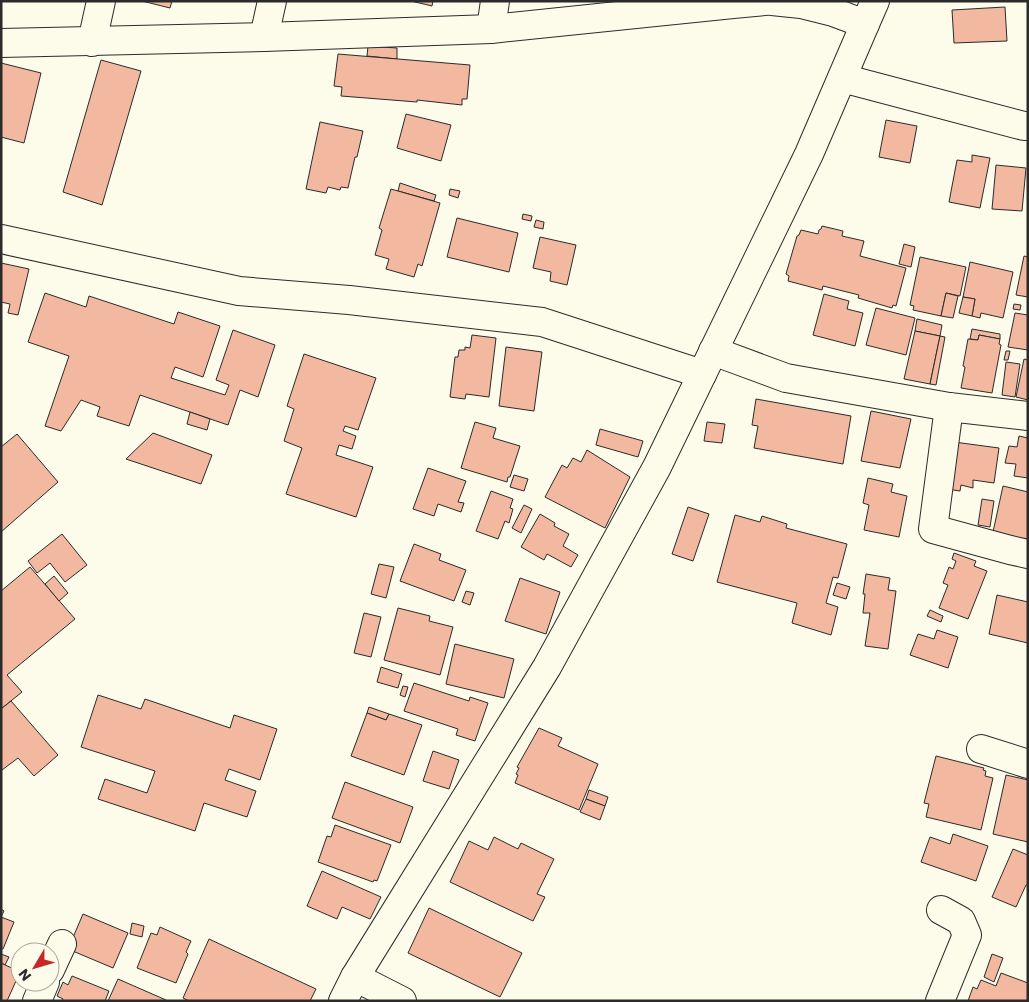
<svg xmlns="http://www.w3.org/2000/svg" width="1029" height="1002" viewBox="0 0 1029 1002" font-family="Poppins,sans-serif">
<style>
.building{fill:#f2b8a0;stroke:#2b2b2b}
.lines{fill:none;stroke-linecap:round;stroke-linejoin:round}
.street-casing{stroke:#2b2b2b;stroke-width:30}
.street{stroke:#fdfbea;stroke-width:28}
</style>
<rect width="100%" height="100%" fill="#fdfbea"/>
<g class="building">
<polygon points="142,1 172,1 170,8"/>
<polygon points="411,1 433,1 432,6"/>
<polygon points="1005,7 1007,41 954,43 952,10"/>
<polygon points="368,46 397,48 397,59 367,56"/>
<polygon points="338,54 470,65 467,99 462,99 462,105 417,100 417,102 341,96 342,87 334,86"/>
<polygon points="101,60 141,71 102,205 63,192"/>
<polygon points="1,63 41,73 24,143 1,137"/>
<polygon points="406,114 451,125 441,161 397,148"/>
<polygon points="886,120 917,126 910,163 879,157"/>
<polygon points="320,122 363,131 357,157 355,157 348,188 341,187 340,190 328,187 326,193 306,189"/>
<polygon points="972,155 990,158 980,208 949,202 957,160 972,162"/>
<polygon points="996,165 1026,168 1022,211 992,209"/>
<polygon points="400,183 436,195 434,201 398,191"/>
<polygon points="391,189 440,203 422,266 418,264 414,277 386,269 389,259 375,255 382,230 379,228"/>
<polygon points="450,189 460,191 458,198 449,195"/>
<polygon points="523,214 532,216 531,221 522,219"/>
<polygon points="457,218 518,233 509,272 447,257"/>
<polygon points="536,220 544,222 543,229 534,227"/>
<polygon points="822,226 843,231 842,236 864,241 860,256 906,268 896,306 893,305 892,308 858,298 859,295 823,286 822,290 788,281 789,276 786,274 797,236 799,235 801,230 818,234 819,230 821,229"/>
<polygon points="540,237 576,245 567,285 550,281 551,272 533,268"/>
<polygon points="904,244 915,247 911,267 899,264"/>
<polygon points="1024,256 1028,257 1028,297 1016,295"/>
<polygon points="920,257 966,267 960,296 946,293 941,316 913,310 914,306 910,305"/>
<polygon points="970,262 1013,272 1003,318 981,313 980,318 972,316 975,299 963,297"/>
<polygon points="1,263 29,269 18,315 8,313 10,304 1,302"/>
<polygon points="45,293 86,307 89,296 174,324 178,312 220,326 203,377 175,367 171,378 225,395 229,385 216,380 233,330 275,345 258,397 240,390 228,425 140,395 129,426 97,416 100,407 81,400 61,431 45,426 69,356 28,342"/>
<polygon points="946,293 958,296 953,318 941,316"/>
<polygon points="824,294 849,301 847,309 863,313 855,346 813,335"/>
<polygon points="963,297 975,299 972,316 959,313"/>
<polygon points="1014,304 1021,305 1020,310 1013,309"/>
<polygon points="876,308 915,318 906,355 866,345"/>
<polygon points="1015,313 1028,315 1028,350 1008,347"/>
<polygon points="917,319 942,325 940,336 915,331"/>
<polygon points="972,329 1000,334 1000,339 979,335 978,340 970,339"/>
<polygon points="915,331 940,336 930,384 904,379"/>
<polygon points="472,335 496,338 489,397 466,394 465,399 450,397 455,357 458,357 459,350 465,350 465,347 470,348"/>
<polygon points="979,335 1000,339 999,344 1001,345 992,393 961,388 965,367 963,366 968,339 978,340"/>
<polygon points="940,336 945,337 936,385 930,384"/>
<polygon points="506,347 542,352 534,411 499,406"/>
<polygon points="1006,351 1010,351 1008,360 1004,360"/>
<polygon points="304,354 376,378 358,430 345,426 343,431 356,436 352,449 339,445 336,455 373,467 356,517 286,494 302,448 284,441 294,409 287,406"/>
<polygon points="1024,359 1028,360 1028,400 1016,397"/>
<polygon points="1006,362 1020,364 1015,397 1002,395"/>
<polygon points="756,399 851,416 843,464 754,448 758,426 752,425"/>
<polygon points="871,411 911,419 900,468 861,461"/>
<polygon points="190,412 210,419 207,430 187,424"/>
<polygon points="475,422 496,428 493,438 520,446 510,477 508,477 507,482 461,468"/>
<polygon points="707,422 725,424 722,443 704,441"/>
<polygon points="600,429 643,441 638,457 596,445"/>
<polygon points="153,433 212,455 201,484 126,459"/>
<polygon points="17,434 58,482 1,532 1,447"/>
<polygon points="1019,436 1028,438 1028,478 1014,476 1016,464 1005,463 1009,446 1017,447"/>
<polygon points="954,442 999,448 994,483 973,480 973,488 961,485 960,491 947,489"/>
<polygon points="587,450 630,477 605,528 545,497 562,465 567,468 573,458 581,462"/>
<polygon points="428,468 466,481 458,502 464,503 461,512 438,504 434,516 413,509"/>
<polygon points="514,475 528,479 524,491 510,487"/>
<polygon points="868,478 893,484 891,492 907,496 899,537 864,530 869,505 863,503"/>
<polygon points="1003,486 1028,492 1028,540 993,532"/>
<polygon points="491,491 513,499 510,508 513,509 509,523 505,521 498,539 476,531"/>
<polygon points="982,499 994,501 990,527 978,525"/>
<polygon points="524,505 532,509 521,533 512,528"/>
<polygon points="688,507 709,514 693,561 672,554"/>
<polygon points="540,514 555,523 554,526 569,534 563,546 578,555 571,567 547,554 544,560 521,547"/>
<polygon points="735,515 760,522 762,516 787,524 786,528 847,544 838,578 833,577 826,603 838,607 831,635 792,623 797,603 717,582"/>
<polygon points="62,534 87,565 65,582 50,563 37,573 28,561"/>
<polygon points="414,544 441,554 439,560 466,570 454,601 400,581"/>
<polygon points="954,553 976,561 974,566 987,571 968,619 939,608 948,585 943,583 949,567 953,569 956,561 952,559"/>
<polygon points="379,564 394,567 386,598 371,594"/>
<polygon points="30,567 75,619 7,675 22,692 1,709 1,591"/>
<polygon points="866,574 890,578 888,590 896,591 888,649 865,646 870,613 863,613 865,594 863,594"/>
<polygon points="54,576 68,593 59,601 45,584"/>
<polygon points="520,578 560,592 546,634 505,621"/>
<polygon points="837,583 850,587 846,599 833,595"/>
<polygon points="466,591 474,593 470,605 462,602"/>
<polygon points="997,595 1028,602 1028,643 989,634"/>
<polygon points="398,608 430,616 429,621 453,627 440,675 384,660"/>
<polygon points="930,610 943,616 941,622 927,616"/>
<polygon points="364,613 381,617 371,657 354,653"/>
<polygon points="937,630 958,637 948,668 910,655 918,634 934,639"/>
<polygon points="455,644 514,659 504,698 446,684"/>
<polygon points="381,667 402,674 398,688 377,682"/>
<polygon points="414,683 469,701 470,697 488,703 475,741 456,735 458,729 404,711"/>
<polygon points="403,686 408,687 405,697 400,695"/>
<polygon points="98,695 141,709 145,699 230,728 234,715 277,729 260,780 229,769 225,780 256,791 247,817 204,803 195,831 98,799 105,779 147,793 155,771 81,747"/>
<polygon points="11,701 58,755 34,776 18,758 2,770 1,769 1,709"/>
<polygon points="369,707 389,714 386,720 367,713"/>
<polygon points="367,713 386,720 389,714 422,725 404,775 351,756"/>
<polygon points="539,728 562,738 558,746 598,764 579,810 515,783 518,775 516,774 519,768 517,767"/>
<polygon points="433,751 459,760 449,789 423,781"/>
<polygon points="936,756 984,768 983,770 986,771 985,776 993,778 981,830 926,817 929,804 924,803"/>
<polygon points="1006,775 1028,780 1028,842 993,834"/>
<polygon points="345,782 413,807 400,843 332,818"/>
<polygon points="589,790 608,797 605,806 586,799"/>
<polygon points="586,799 605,806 600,820 580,812"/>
<polygon points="335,825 391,845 377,881 374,880 373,882 318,862 327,836 331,837"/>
<polygon points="953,834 988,846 976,881 921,862 930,837 950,844"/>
<polygon points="494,837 518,849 521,843 554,859 537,894 545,897 533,921 450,882 469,841 488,850"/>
<polygon points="1013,849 1028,855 1028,885 1026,885 1016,907 992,897"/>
<polygon points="322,871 381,897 370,919 342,907 337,919 307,906"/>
<polygon points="429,908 522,953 500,997 408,953"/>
<polygon points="1,909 4,911 1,917 14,922 3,949 1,949"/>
<polygon points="83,914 128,933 113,968 68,949"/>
<polygon points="132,923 144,926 142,937 130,934"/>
<polygon points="160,927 191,941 186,952 188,954 176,983 137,968 151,933 157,935"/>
<polygon points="209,939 316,989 310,1001 189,1001 183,998"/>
<polygon points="1,954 9,957 5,965 1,963"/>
<polygon points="992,954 1003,958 994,982 984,977"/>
<polygon points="1,963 20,972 7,1001 1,1001"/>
<polygon points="1001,973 1028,983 1028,1001 968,1001 973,987 977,989 981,980 996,986"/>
<polygon points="72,976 109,991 105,1001 62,1001 63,999 57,996 63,982 68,985"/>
<polygon points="118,979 166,1000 166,1001 108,1001"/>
</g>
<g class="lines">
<g class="street-casing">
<g id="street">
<polyline points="865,24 875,1"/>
<polyline points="491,29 495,1"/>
<polyline points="264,37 272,1"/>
<polyline points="92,42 101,1"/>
<polyline points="1,43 264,37 491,29 733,4 765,1"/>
<polyline points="842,78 1024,126 1028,126"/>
<polyline points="1,239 239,291 349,300 542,322 702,374"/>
<polyline points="713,351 786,378 949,407 1028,416"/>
<polyline points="949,407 933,529 1010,550 1028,554"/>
<polyline points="981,749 1028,764"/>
<polyline points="50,970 62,944"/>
<polyline points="355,977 402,1001"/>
<polyline points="37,1001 45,982"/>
<polyline points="343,1001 355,977 547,667 657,467 809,154 865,24 833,12 801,4 772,1"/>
<polyline points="940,1001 967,935 961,921 941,910"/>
</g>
</g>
<use href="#street" class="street"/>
</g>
<rect width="1029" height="1002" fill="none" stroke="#2b2b2b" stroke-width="5"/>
<g transform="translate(35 967) rotate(232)"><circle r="24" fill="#fdfbea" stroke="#a9a89e"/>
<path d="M0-4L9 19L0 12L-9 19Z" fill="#c62828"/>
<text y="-8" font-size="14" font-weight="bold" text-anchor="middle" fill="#2b2b2b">N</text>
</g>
</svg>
